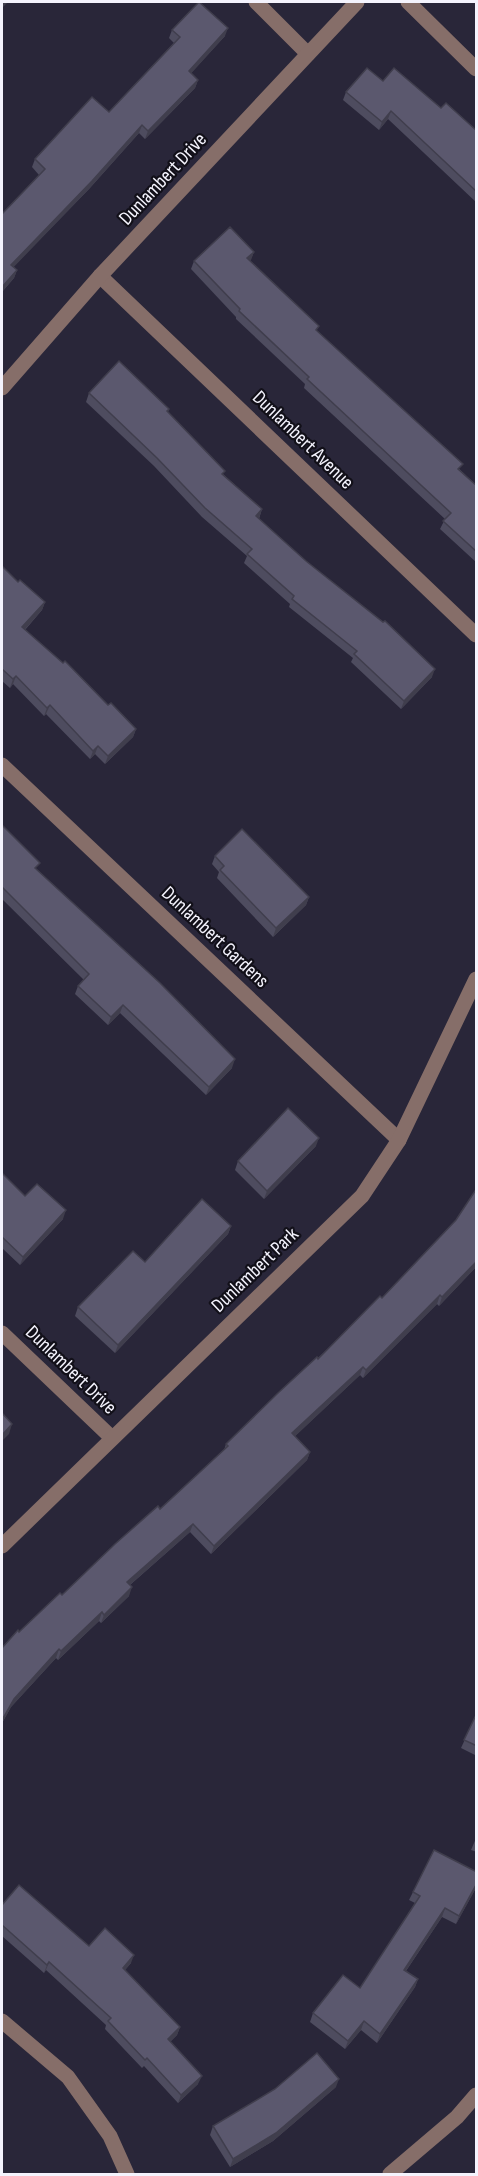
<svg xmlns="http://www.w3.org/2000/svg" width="478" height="2176" viewBox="0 0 478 2176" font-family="'Sofia Sans Condensed',sans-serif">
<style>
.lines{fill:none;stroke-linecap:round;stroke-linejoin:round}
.minor{stroke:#866e69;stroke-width:15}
.wall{fill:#4e4c5f}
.shaded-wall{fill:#403e4d}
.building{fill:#5b586e;stroke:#403e4d;stroke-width:1.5}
.labels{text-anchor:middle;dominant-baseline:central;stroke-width:4.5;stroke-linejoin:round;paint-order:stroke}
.street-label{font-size:20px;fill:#f4f3fd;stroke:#121019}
</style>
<rect width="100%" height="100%" fill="#292639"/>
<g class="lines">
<g class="minor">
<polyline points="256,2 308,54"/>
<polyline points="408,2 476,69"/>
<polyline points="100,276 476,635"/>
<polyline points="2,388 100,276 357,2"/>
<polyline points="2,765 399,1140"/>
<polyline points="2,1333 112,1438"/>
<polyline points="2,1546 362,1196 399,1140 476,979"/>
<polyline points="2,2021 68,2077 110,2136 127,2174"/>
<polyline points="390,2174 457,2117 476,2095"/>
</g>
</g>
<g class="wall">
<polygon points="172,30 225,36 191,73 198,80 195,88 145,139 139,133 89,189 13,267 17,270 14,278 2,292 39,175 32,167 35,159 109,112 174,43 169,38"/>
<polygon points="383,81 441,108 477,131 477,203 388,119 379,130 343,100 346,92"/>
<polygon points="254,252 250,261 317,332 477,486 477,563 440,529 445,519 304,388 305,384 236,319 236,317 191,269 194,261"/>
<polygon points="89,393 169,409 168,412 224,475 262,509 259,519 432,677 401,709 351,662 353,658 289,607 290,604 244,563 247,556 202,517 154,466 86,402"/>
<polygon points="2,566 18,582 45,602 42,610 25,630 108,705 136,729 133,737 105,764 95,754 90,759 46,714 44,716 13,684 10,688 2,681"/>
<polygon points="2,825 37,870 232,1068 206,1095 120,1013 108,1025 75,994 78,986 84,980 2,899"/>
<polygon points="215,856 309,897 306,905 273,937 217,878 219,872 212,864"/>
<polygon points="316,1146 264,1199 235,1170 238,1161"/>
<polygon points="2,1173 25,1196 63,1219 20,1265 2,1248"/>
<polygon points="477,1188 477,1266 439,1306 437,1304 363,1378 360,1375 295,1436 310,1452 307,1460 211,1554 190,1532 130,1585 129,1596 101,1623 99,1621 58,1660 56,1658 11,1707 2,1723 2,1648 19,1632 160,1509 224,1450 226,1444 382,1298 456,1220"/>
<polygon points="231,1226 228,1234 115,1353 75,1316 78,1307"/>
<polygon points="477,1713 477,1756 461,1748"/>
<polygon points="477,1836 477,1852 471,1850"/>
<polygon points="477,1872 477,1886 456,1924 442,1917 406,1971 418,1979 415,1987 377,2043 361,2030 345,2049 310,2022 313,2013 360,1988 415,1903 409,1900 413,1892"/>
<polygon points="2,1905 89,1946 131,1963 125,1970 180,2027 177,2035 170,2042 198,2084 178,2103 144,2066 142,2068 105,2029 106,2025 46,1970 44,1973 2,1936"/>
<polygon points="336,2087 273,2141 230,2167 210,2135 213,2126"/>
</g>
<g class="shaded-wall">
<polygon points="2,2 8,2 2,8"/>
<polygon points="228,28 225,36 186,79 189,71"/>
<polygon points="198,80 195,88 145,139 148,131"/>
<polygon points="391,111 388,119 379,130 382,122"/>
<polygon points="142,125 139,133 89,189 8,273 11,265"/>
<polygon points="254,252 251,260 244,267 247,258"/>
<polygon points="17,270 14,278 2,292 2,287"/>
<polygon points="262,509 259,518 253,525 256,516"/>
<polygon points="45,602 42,610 19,636 22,627"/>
<polygon points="435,669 432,677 401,709 404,701"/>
<polygon points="16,676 13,684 10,688 13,679"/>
<polygon points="50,705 46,714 44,716 47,708"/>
<polygon points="136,729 133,737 105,764 108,756"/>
<polygon points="98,746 95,754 90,759 93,751"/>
<polygon points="309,897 306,905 273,937 276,928"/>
<polygon points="123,1005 120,1013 108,1025 111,1017"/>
<polygon points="235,1059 232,1068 206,1095 209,1087"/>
<polygon points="319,1138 316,1146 264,1199 267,1191"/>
<polygon points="66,1210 63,1219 20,1265 23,1257"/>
<polygon points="231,1226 228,1234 115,1353 118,1345"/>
<polygon points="477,1261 477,1266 439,1306 442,1297"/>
<polygon points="440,1295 437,1304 363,1378 366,1370"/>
<polygon points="363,1367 360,1375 289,1442 292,1433"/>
<polygon points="12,1424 9,1434 2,1441 2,1435"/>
<polygon points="310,1452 307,1460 211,1554 214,1546"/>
<polygon points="193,1524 190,1532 124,1590 127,1582"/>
<polygon points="132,1587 129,1596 101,1623 104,1615"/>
<polygon points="102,1612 99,1621 58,1660 61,1651"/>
<polygon points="59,1649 56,1658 11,1707 2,1723 2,1720 14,1699"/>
<polygon points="477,1883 477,1886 456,1924 459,1916"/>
<polygon points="445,1908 442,1917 401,1978 404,1970"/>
<polygon points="134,1955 131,1963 120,1976 123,1968"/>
<polygon points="49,1962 46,1970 44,1973 47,1965"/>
<polygon points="418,1979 415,1987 377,2043 380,2034"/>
<polygon points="364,2021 361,2030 345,2049 348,2041"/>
<polygon points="180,2027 177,2035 164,2047 168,2039"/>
<polygon points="202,2076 198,2084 178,2103 181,2095"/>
<polygon points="339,2079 336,2087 273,2141 230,2167 233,2159"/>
</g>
<g class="building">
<polygon points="199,2 228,28 189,71 198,80 148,131 142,125 92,181 11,265 17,270 2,287 2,214 45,169 35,159 92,97 109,112 180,37 172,30"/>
<polygon points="367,68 383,81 394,68 441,108 446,103 477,131 477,192 391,111 382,122 346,92"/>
<polygon points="230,227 254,252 247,258 319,326 316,330 463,464 458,469 477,486 477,552 443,521 451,513 307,379 309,377 239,311 240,309 194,261"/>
<polygon points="119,361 169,409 167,411 225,471 222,474 262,509 256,516 306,561 383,622 385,621 435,669 404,701 354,654 357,651 292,599 294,596 247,554 252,549 205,508 157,458 89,393"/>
<polygon points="2,566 18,582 20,580 45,602 22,627 63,663 65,661 108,705 111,703 136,729 108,756 98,746 93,751 50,705 47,708 16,676 13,679 2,669"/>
<polygon points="2,825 40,863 35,868 160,983 235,1059 209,1087 123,1005 111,1017 78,986 89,974 2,887"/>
<polygon points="242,829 309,897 276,928 220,870 224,866 215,856"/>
<polygon points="288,1108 319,1138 267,1191 238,1161"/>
<polygon points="2,1173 25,1196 37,1184 66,1210 23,1257 2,1237"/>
<polygon points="477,1188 477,1261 442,1297 440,1295 366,1370 363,1367 292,1433 310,1452 214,1546 193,1524 127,1582 132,1587 104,1615 102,1612 61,1651 59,1649 14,1699 2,1720 2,1648 18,1630 19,1632 60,1593 62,1595 115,1544 158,1506 160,1509 228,1446 226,1444 278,1393 317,1357 318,1359 380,1296 382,1298 456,1220"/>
<polygon points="202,1199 231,1226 118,1345 78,1307 133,1251 145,1262"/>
<polygon points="2,1413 12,1424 2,1435"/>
<polygon points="477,1713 477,1746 464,1740"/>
<polygon points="434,1850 477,1872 477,1883 459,1916 445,1908 404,1970 418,1979 380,2034 364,2021 348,2041 313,2013 343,1975 360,1988 420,1896 413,1892"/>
<polygon points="19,1885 89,1946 105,1928 134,1955 123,1968 180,2027 168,2039 202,2076 181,2095 147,2058 145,2060 108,2021 111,2018 49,1962 47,1965 2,1925 2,1905"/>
<polygon points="317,2053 339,2079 276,2133 233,2159 213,2126 275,2089"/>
</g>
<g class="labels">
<g class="street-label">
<text transform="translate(163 179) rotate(-47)">Dunlambert Drive</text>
<text transform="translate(303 440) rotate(44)">Dunlambert Avenue</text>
<text transform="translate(215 937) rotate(43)">Dunlambert Gardens</text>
<text transform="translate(255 1270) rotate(-44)">Dunlambert Park</text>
<text transform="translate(71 1370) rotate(44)">Dunlambert Drive</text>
</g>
</g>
<rect width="478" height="2176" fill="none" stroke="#f4f3fd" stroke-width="6"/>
</svg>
